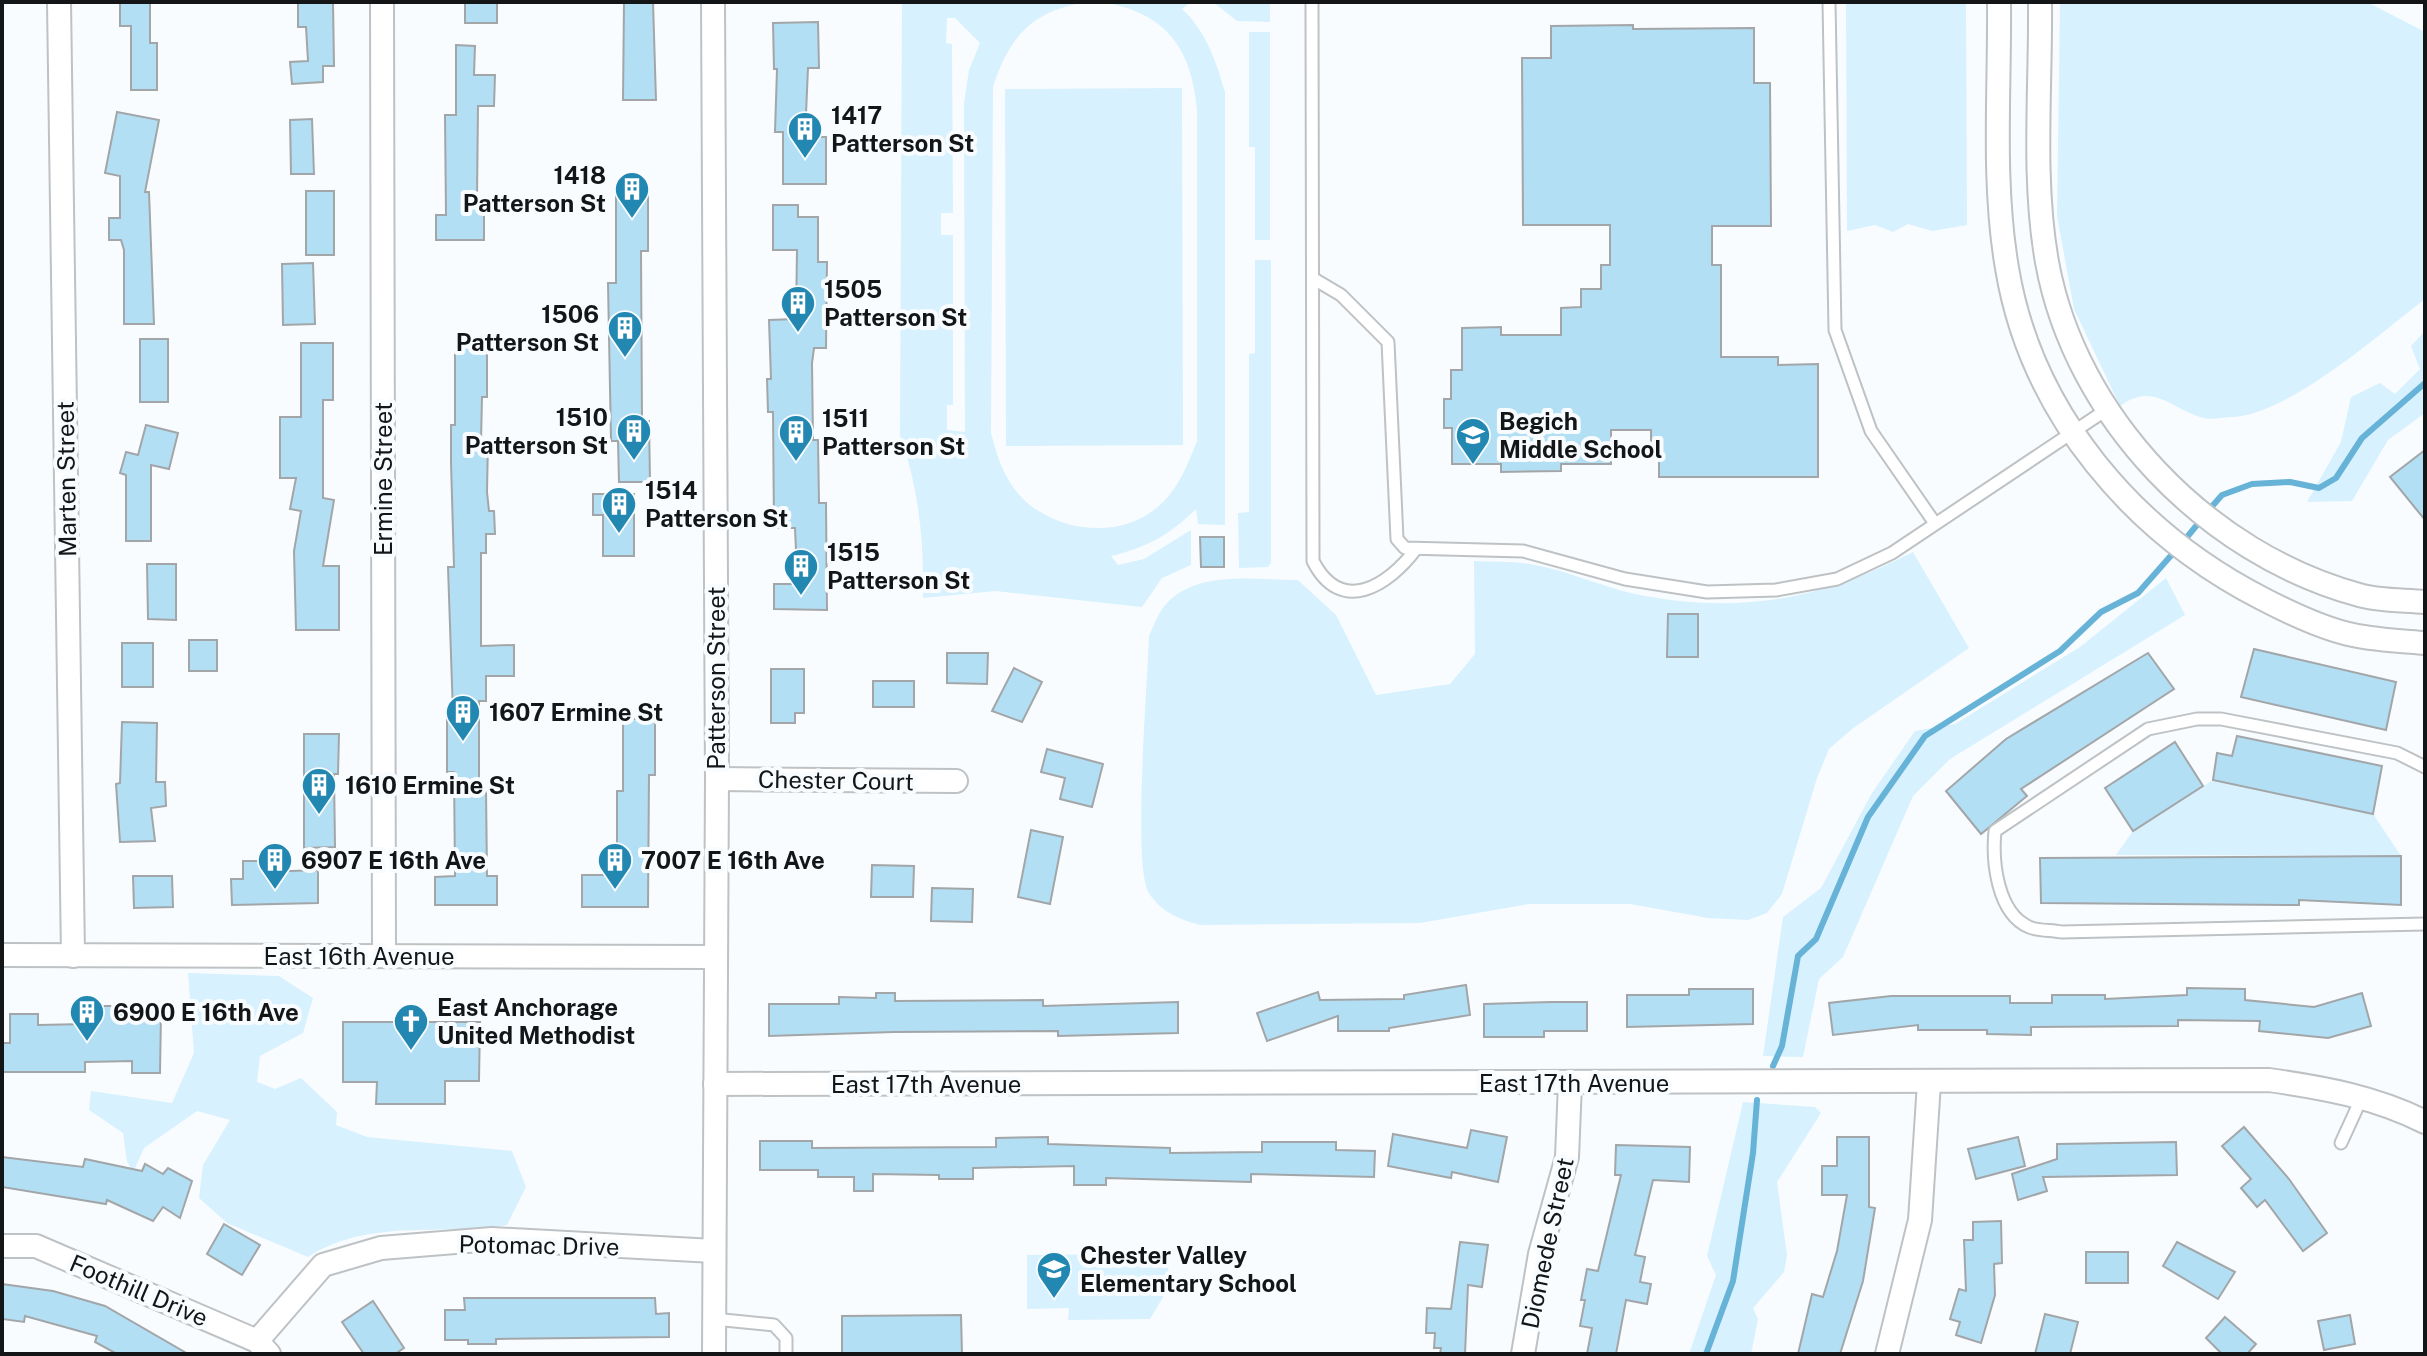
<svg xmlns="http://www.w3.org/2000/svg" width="2427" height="1356" viewBox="0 0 2427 1356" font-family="'Public Sans',sans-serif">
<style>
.green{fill:#d7f1fe;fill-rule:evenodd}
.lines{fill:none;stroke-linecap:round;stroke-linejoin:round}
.stream{stroke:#67b3d7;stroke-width:6}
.building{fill:#b3dff5;stroke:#a2a6a8;stroke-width:2}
.service-casing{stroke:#bec2c4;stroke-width:15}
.minor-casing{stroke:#bec2c4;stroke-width:26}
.service{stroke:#fff;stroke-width:11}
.minor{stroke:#fff;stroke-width:22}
.labels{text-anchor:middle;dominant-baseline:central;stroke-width:8;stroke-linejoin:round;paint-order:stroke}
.poi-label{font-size:24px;font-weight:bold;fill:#131516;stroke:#f8fcff;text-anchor:start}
.street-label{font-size:24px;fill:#131516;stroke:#f8fcff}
</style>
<rect width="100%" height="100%" fill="#f8fcff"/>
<g class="green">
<path d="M902,2H1089C1034,9 1009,36 993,87L991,433C997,457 1005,481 1023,499C1059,533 1122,540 1160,505C1179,488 1188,464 1197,441V109C1191,47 1166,13 1102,2H1191L1182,9C1206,31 1216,61 1225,92V525L1198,524L1196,509C1171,534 1146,548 1111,556L1118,565L1144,559L1191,530V565L1162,578L1142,607L995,591L923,598C924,541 919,489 900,435ZM947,18H955L980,43L969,70L964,103L965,432L947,430V405H953V235H941V213H953L952,44L946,43Z"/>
<polygon points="1213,2 1270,2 1270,22 1237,21"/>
<polygon points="1846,2 1966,2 1967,225 1932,231 1908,224 1893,232 1875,225 1847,231"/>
<path d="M2060,2H2367L2425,32V299C2378,335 2292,412 2234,417C2225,417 2213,420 2204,418C2171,410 2155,381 2120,406L2074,309L2057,216Z"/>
<polygon points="1249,32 1270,32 1270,240 1255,240 1255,147 1249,147"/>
<polygon points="1182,88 1183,445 1006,446 1005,89"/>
<polygon points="1255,260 1271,260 1271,563 1268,567 1239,568 1238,513 1249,512 1249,354 1255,353"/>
<polygon points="2425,331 2425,413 2388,440 2352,501 2307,502 2341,442 2351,397 2380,383 2395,394 2420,369 2411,346"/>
<path d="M1913,552L1969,648L1852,729L1829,749L1817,778L1782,894L1767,913L1748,920L1708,918L1630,904H1529L1420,923L1200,925C1179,919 1161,912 1149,893C1132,867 1148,678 1149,636C1154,625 1159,611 1167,603C1198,570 1256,580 1298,580L1336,615L1376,695L1450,684L1475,654L1474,561C1494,562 1516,561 1535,565C1569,571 1602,587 1635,594C1739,615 1820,600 1913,552Z"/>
<polygon points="2166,578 2185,615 1950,759 1913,796 1843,957 1819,979 1803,1057 1763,1056 1783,917 1821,888 1872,793 1915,731 1955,724 2080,647"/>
<polygon points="2213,780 2373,814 2401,856 2116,855 2133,831"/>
<path d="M188,973L279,976L313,998L303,1033L260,1056L257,1082L275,1089L301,1078L337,1112L336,1125L367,1137L512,1151L526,1187L507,1225C440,1236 368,1218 308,1257L227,1223L199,1198L203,1165L230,1120L197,1111L144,1148L133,1173L127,1161L123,1133L89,1110L91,1091L172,1103L194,1053Z"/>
<polygon points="1743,1102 1815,1107 1821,1113 1777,1182 1787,1255 1784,1272 1753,1308 1758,1319 1751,1354 1689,1354 1716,1275 1707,1256"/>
<polygon points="1168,1254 1169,1287 1150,1319 1068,1320 1069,1308 1027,1309 1027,1255"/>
</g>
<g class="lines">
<g class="stream">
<polyline points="2208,511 2222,495 2252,484 2290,482 2319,488 2336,478 2362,438 2425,383"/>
<polyline points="2183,542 2201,520"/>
<polyline points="1773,1066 1782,1046 1798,956 1816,939 1868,817 1925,736 2060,651 2101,612 2138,593 2175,551"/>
<polyline points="1706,1354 1733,1281 1753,1153 1757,1100"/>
</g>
</g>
<g class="building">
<polygon points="120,2 150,2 150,43 157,43 157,90 131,90 131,26 120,26"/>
<polygon points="298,2 333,2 334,66 323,66 323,82 292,84 290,62 308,61 306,27 298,27"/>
<rect x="465" y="2" width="32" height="21"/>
<polygon points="624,2 653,2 656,100 623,100"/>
<polygon points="818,22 819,68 808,68 805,137 826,137 826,184 783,184 783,132 775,132 777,69 774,69 773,23"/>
<polygon points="1633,25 1633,29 1754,28 1754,83 1770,83 1771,226 1712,226 1712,265 1721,265 1721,357 1778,357 1778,365 1818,364 1818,477 1659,477 1659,442 1651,442 1651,430 1611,430 1611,464 1561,464 1561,471 1501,472 1501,464 1452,464 1452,428 1444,428 1444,399 1451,399 1451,370 1462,370 1462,328 1501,327 1501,335 1561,335 1561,308 1581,307 1581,289 1601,289 1601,265 1610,265 1610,225 1523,225 1522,58 1551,58 1551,26"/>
<polygon points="456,45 475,46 474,75 495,75 494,106 478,106 477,198 484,198 484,240 436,240 436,215 446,215 445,115 456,115"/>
<polygon points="117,112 159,120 145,192 149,192 154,324 124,324 124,250 121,240 109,240 109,218 120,218 120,176 105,173"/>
<polygon points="312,119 314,174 291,174 290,120"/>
<polygon points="616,188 648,188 648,251 641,251 642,421 649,421 650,482 619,482 618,441 611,441 608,283 616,283"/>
<rect x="306" y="191" width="28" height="64"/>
<polygon points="773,205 798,205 798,217 818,217 818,262 827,262 826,348 814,348 812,363 813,440 818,440 819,503 826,503 827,610 774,609 774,584 795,584 796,550 795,528 774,528 773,412 768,412 767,379 771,379 769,320 796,319 797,250 773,250"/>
<polygon points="313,263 315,324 283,325 282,264"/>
<rect x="140" y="339" width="28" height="63"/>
<polygon points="455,340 487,340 487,397 482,397 481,442 488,442 487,492 489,511 494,511 495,534 486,534 486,553 481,553 481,646 514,645 514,676 486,676 486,701 479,701 479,788 486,788 487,876 497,876 497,905 435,905 435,877 455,876 454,772 447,772 447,714 453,714 448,567 454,567 451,462 451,425 455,425"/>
<polygon points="301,343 333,343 333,400 323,400 323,498 334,500 323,566 339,566 339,630 296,630 294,551 301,511 290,509 296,478 280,478 280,417 301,417"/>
<polygon points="146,425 178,433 169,469 151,465 151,541 126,541 126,475 120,473 126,452 138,455"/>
<polygon points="2425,450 2425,520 2390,477"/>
<polygon points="593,494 634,494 634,556 603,556 603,515 593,515"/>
<polygon points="1200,537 1224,537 1224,567 1201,567"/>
<polygon points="147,564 176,564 176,620 148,619"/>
<polygon points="1668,614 1698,614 1698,657 1667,657"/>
<rect x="189" y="640" width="28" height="31"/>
<rect x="122" y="643" width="31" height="44"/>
<polygon points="2254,649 2396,682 2386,730 2241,697"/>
<polygon points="947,653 988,653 987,684 947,683"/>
<polygon points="2148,653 2174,689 2021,789 2027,796 1981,834 1946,791 2006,739"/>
<polygon points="1014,668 1042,682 1022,722 992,711"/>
<polygon points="771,669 804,669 804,713 795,713 795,723 771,723"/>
<rect x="873" y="681" width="41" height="26"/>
<polygon points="623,719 655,719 655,775 649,775 648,907 582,907 582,875 617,875 617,791 623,791"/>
<polygon points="122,722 157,723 156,782 165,782 166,806 151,808 155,841 120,842 116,784 120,783"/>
<polygon points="304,734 339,734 338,774 334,774 335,847 304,848"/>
<polygon points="2237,736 2382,766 2373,814 2213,780 2217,753 2232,756"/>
<polygon points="2175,742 2203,786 2133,831 2105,788"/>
<polygon points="1047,749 1103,764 1092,807 1060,799 1065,778 1041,772"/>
<polygon points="1031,830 1063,837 1050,904 1018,897"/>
<polygon points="2401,856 2401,905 2299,900 2299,905 2041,903 2040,858"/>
<polygon points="243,861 262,861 263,872 318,870 318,903 232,905 231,879 243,879"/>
<polygon points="872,865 914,866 913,897 871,897"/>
<polygon points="133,876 172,876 173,907 134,908"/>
<polygon points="932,888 973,889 972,922 931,921"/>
<polygon points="1466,985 1470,1015 1389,1028 1389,1031 1338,1031 1338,1016 1267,1041 1257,1013 1318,992 1320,1000 1404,999 1404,995"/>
<polygon points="2187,988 2245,989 2245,1000 2314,1007 2362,993 2371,1026 2328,1038 2259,1031 2260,1021 2178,1020 2178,1026 2031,1027 2031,1035 1987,1034 1987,1030 1918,1030 1918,1025 1833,1035 1829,1003 1891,996 2010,996 2010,1003 2052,1003 2052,995 2105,995 2105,999 2187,995"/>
<polygon points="1689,989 1753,989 1753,1024 1627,1027 1627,995 1689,995"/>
<polygon points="876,993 895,993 895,1001 1043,1000 1043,1006 1178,1002 1178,1033 1058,1036 1058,1031 894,1032 769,1036 769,1004 839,1004 839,997 876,998"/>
<polygon points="1552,1002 1587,1002 1587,1031 1544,1031 1544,1037 1484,1037 1484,1004"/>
<polygon points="86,1006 112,1006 112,1013 161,1014 160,1073 132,1073 132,1061 85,1062 85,1072 2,1072 2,1043 10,1043 10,1014 38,1014 38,1025 86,1024"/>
<polygon points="343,1022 480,1022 479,1081 445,1081 445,1104 376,1104 377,1082 343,1082"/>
<polygon points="2244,1127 2289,1179 2327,1233 2303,1251 2265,1200 2257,1207 2241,1188 2251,1179 2222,1146"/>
<polygon points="1471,1130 1507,1137 1498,1182 1452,1172 1451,1178 1388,1166 1393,1134 1467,1148"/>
<polygon points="1048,1137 1048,1144 1170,1148 1170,1153 1262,1152 1262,1142 1336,1142 1336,1150 1375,1151 1374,1177 1251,1174 1251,1182 1106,1178 1106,1185 1074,1185 1074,1166 973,1168 973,1179 939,1179 939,1175 873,1174 873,1191 854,1191 854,1177 818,1177 818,1170 760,1170 760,1141 812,1141 812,1148 996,1147 996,1138"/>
<polygon points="1837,1137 1869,1137 1869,1207 1875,1208 1863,1281 1840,1354 1798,1354 1812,1294 1823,1297 1837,1251 1847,1195 1822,1195 1822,1166 1837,1166"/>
<polygon points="2018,1137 2025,1166 1976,1179 1968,1149"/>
<polygon points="2176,1142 2177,1175 2043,1177 2047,1191 2018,1200 2012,1174 2057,1159 2057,1144"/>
<polygon points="1616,1145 1690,1147 1689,1182 1653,1180 1635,1255 1645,1257 1640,1282 1651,1284 1647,1304 1626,1300 1616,1354 1587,1354 1592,1328 1580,1326 1585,1300 1581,1300 1587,1269 1598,1271 1621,1175 1615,1175"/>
<polygon points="2,1157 83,1167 85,1159 142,1171 145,1164 163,1174 168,1168 192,1181 180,1218 163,1207 153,1221 107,1200 106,1204 2,1187"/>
<polygon points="2001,1221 2002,1263 1994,1264 1995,1295 1981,1343 1956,1335 1960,1322 1950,1319 1959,1289 1966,1291 1964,1240 1973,1240 1973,1222"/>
<polygon points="224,1224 260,1245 242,1275 207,1254"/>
<polygon points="1460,1242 1488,1245 1482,1287 1468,1285 1465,1354 1440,1354 1441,1348 1434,1348 1435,1333 1426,1333 1427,1308 1451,1309"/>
<polygon points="2177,1242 2235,1272 2218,1299 2163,1266"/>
<rect x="2086" y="1252" width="42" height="31"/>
<polygon points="2,1284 53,1291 105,1306 188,1354 117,1354 95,1342 97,1336 25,1316 24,1322 2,1319"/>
<polygon points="464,1298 655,1298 656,1314 669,1313 669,1337 496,1339 496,1344 468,1344 468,1340 445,1340 445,1310 465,1310"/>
<polygon points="373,1301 404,1348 395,1354 364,1354 342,1322"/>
<polygon points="2045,1314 2078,1322 2070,1354 2035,1354"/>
<polygon points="961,1315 962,1354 842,1354 842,1316"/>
<polygon points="2350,1315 2355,1344 2324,1350 2318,1321"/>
<polygon points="2225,1317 2256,1344 2247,1354 2222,1354 2206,1338"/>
</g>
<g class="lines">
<g class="service-casing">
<g id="service">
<path d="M1312,2L1313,561C1341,616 1388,586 1416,549"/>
<polyline points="1829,2 1835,330 1871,431 1934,522"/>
<polyline points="1314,279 1341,295 1388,342 1397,539 1405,548 1523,551 1625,579 1707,592 1776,590 1837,579 1892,553 2106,410"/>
<path d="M2425,767L2397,753L2221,719H2197L2148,729L1995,831C1992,861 1997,913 2029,927C2038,931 2051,930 2061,932L2425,924"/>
<polyline points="2341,1143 2362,1097"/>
<polyline points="714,1319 774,1325 786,1338 786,1354"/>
</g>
</g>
<g class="minor-casing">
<g id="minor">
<polyline points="59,2 73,956"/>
<polyline points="382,2 384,956"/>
<polyline points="713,2 717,779 714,1354"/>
<path d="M1999,2C2000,90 1992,181 2007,268C2031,414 2134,533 2263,599C2290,613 2323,629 2353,635C2376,640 2401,641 2425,643"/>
<path d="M2040,2C2041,88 2032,178 2047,262C2075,417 2207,554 2359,595C2379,601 2404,600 2425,602"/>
<polyline points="717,779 956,781"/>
<polyline points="2,955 716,957"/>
<path d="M715,1084L2269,1080C2325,1088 2375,1097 2425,1122"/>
<polyline points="2,1246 36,1246 257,1341 269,1354"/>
<polyline points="257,1341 323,1265 381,1248 492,1239 714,1251"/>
<polyline points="1523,1354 1540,1254 1567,1157 1570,1083"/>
<polyline points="1887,1354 1920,1220 1929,1083"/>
</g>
</g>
<use href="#service" class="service"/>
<use href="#minor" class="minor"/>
</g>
<defs>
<g id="building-pin" transform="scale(1.8)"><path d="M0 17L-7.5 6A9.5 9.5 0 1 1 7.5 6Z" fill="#2287b1" stroke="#f8fcff"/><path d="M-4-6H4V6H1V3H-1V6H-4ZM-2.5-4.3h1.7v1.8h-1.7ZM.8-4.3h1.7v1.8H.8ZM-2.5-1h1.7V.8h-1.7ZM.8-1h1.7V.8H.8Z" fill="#fff"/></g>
<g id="school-pin" transform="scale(1.8)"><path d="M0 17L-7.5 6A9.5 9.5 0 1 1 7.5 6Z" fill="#2287b1" stroke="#f8fcff"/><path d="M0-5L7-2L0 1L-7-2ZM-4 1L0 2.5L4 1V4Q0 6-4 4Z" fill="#fff"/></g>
<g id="church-pin" transform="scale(1.8)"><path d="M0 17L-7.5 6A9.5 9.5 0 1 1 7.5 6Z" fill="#2287b1" stroke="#f8fcff"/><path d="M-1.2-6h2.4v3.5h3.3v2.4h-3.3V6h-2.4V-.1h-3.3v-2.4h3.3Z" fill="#fff"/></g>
</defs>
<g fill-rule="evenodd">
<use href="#building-pin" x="805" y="129"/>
<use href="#building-pin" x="632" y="189"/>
<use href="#building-pin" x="798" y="303"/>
<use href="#building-pin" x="625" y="328"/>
<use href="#building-pin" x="634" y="431"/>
<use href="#building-pin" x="796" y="432"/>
<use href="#school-pin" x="1473" y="435"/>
<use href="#building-pin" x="619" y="504"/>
<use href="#building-pin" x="801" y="566"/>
<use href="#building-pin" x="463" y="712"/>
<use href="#building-pin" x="319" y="785"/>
<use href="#building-pin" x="275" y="860"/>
<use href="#building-pin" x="615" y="860"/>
<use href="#building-pin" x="87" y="1012"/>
<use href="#church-pin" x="411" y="1021"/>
<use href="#school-pin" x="1054" y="1269"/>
</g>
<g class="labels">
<g class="poi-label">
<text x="831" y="115">1417<tspan x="831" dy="28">Patterson St</tspan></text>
<text x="606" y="175" text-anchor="end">1418<tspan x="606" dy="28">Patterson St</tspan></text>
<text x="824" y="289">1505<tspan x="824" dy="28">Patterson St</tspan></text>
<text x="599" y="314" text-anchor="end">1506<tspan x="599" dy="28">Patterson St</tspan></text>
<text x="608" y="417" text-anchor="end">1510<tspan x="608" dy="28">Patterson St</tspan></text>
<text x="822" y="418">1511<tspan x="822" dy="28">Patterson St</tspan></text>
<text x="1499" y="421">Begich<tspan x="1499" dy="28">Middle School</tspan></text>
<text x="645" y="490">1514<tspan x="645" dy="28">Patterson St</tspan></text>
<text x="827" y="552">1515<tspan x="827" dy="28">Patterson St</tspan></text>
<text x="489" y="712">1607 Ermine St</text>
<text x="345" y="785">1610 Ermine St</text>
<text x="301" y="860">6907 E 16th Ave</text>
<text x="641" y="860">7007 E 16th Ave</text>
<text x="437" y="1007">East Anchorage<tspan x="437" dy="28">United Methodist</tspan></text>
<text x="113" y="1012">6900 E 16th Ave</text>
<text x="1080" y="1255">Chester Valley<tspan x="1080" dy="28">Elementary School</tspan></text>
</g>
<g class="street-label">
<text transform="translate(66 479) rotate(-91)">Marten Street</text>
<text transform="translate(383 479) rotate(-90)">Ermine Street</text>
<text transform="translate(716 678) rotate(-90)">Patterson Street</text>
<text transform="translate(836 780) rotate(1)">Chester Court</text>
<text x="359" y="956">East 16th Avenue</text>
<text x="1574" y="1083">East 17th Avenue</text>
<text x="926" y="1084">East 17th Avenue</text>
<text transform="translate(1547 1243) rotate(-78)">Diomede Street</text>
<text transform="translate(539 1245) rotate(1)">Potomac Drive</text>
<text transform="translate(139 1290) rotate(23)">Foothill Drive</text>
</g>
</g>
<rect width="2427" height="1356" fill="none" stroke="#131516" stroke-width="8"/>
</svg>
